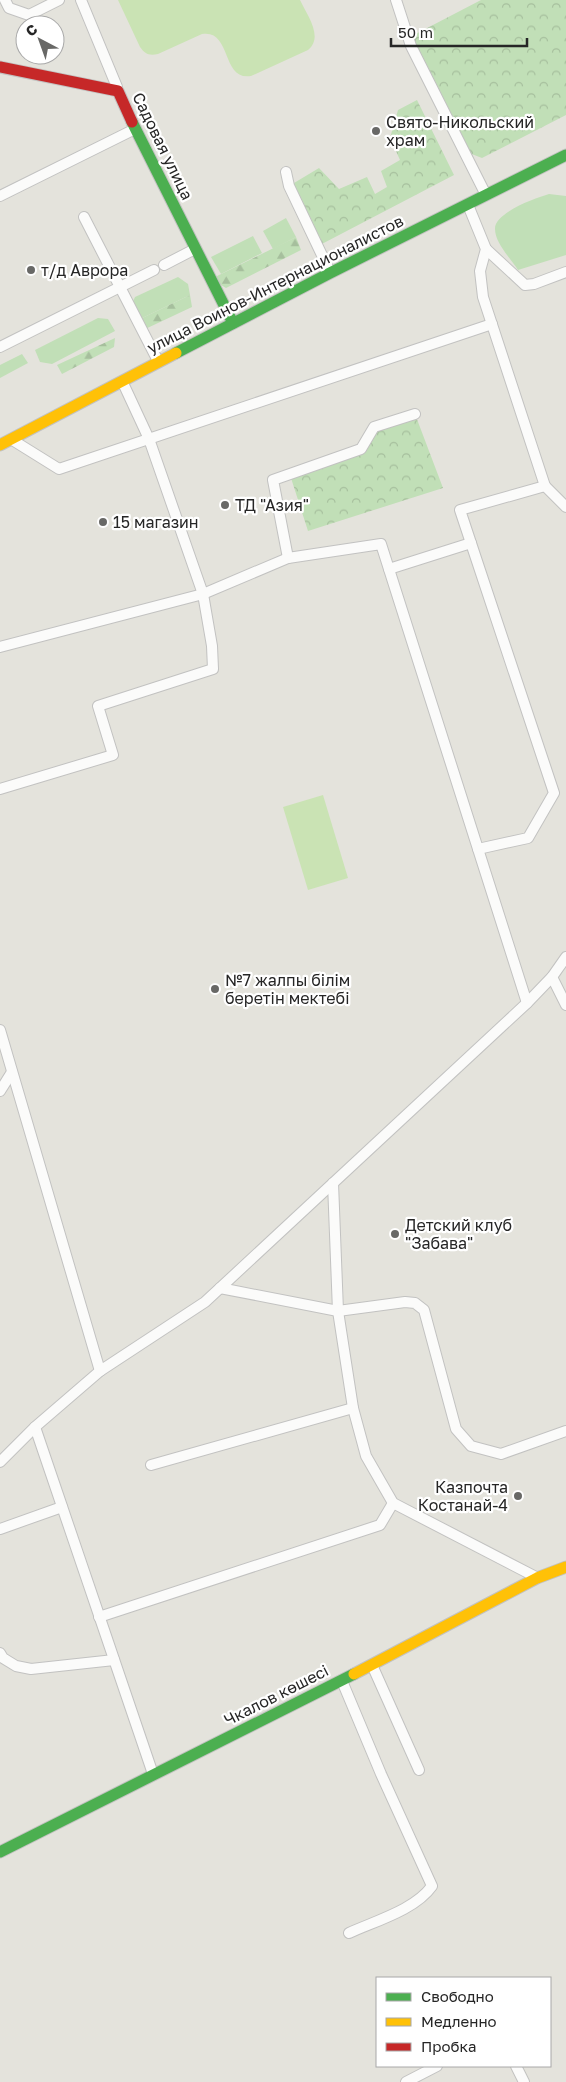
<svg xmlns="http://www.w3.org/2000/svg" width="566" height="2082" viewBox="0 0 566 2082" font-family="'Golos Text',sans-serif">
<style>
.grass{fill:#c1dfb7}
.forest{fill:url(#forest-firs)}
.park{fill:url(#park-crowns)}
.pitch{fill:#cae3b4}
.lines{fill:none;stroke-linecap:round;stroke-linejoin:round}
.lane-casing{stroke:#c2c2c1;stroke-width:12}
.fast-casing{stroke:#c2c2c1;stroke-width:13}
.slow-casing{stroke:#c2c2c1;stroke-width:13}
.jam-casing{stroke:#c2c2c1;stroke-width:13}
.lane{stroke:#fbfbfa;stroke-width:10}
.fast{stroke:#4caf50;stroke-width:11}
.slow{stroke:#ffc107;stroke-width:11}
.jam{stroke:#c62828;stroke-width:11}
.poi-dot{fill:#686866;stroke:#fff;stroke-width:2}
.labels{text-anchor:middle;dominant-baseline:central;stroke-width:4.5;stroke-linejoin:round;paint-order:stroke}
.poi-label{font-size:16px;fill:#262626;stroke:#fff;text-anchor:start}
.street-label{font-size:16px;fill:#262626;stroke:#fff}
</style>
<defs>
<pattern id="forest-firs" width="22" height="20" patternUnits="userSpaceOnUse" patternTransform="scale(1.25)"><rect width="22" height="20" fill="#c1dfb7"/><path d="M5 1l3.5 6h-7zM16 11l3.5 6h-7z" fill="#a6bf9d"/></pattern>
<pattern id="park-crowns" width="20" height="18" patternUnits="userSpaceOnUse" patternTransform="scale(1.25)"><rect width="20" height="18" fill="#c1dfb7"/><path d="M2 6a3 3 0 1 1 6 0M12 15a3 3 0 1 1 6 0" fill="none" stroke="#a6bf9d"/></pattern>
</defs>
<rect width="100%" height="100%" fill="#e4e3dc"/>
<g class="grass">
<path d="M549,194L566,196V255L518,270C511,259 495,243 495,229C494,213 535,198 549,194Z"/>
<polygon points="286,218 296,237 273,249 263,231"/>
<polygon points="253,236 262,253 221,274 211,257"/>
<polygon points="178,277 188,284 190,295 134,322 130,308 135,297"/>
<polygon points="98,318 108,319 115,331 52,364 40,362 35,350"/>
<polygon points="22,354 28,363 0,378 0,365"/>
</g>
<g class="forest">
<polygon points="296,237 301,250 226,288 211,279"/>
<polygon points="190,295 192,307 141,331 134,322"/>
<polygon points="115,338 114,347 62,374 57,365"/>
</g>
<g class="park">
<polygon points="481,0 566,0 566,115 482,158 469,153 408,38"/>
<polygon points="417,100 454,175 318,246 289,186 319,168 339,189 367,177 375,194 387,187 381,171 400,160 390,138 398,110"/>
<polygon points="415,414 443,488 308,531 291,478 364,452 377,430"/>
</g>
<g class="pitch">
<path d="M118,0H300C307,15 324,37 308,50L251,76C221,81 232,29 202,34L158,54C149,56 145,54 140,47Z"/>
<polygon points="323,795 348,878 308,890 283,807"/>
</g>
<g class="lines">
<g class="lane-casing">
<g id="lane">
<polyline points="5,0 9,8 29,15 59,0"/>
<polyline points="81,0 117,87"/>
<polyline points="396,0 411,46 486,195"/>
<polyline points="286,172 289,186 330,272"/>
<polyline points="0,196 133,130"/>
<polyline points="468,205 486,249 480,271 483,297 545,486 460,510 554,793 528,838 478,849"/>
<polyline points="84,217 158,361"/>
<polyline points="486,249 525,285 534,284 566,272"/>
<polyline points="164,265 195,249"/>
<polyline points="0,347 154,270"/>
<polyline points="14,441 59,469 492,324"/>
<polyline points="545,486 566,507"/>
<polyline points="288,558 273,480 361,449 374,427 415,414"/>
<polyline points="389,569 471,543"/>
<polyline points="0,647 203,594 288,558 381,544 527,1003"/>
<polyline points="0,789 113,755 98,706 213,669 212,646 203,594 149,439 123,383"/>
<polyline points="552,977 566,1005"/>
<polyline points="0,1030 100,1371"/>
<polyline points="0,1091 12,1072"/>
<polyline points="333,1183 338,1311 353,1408 366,1456 393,1503 534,1576"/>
<polyline points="220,1288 338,1311 405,1302 415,1303 424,1310 456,1429 471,1446 501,1454 566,1431"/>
<polyline points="35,1427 153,1774"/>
<polyline points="0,1462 35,1427 100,1371 205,1302 527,1003 552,977 566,957"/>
<polyline points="151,1465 353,1408"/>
<polyline points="0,1529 62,1507"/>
<polyline points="99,1617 380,1525 393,1503"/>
<polyline points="0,1653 3,1658 16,1666 31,1669 114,1660"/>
<polyline points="372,1665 419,1770"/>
<path d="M342,1681L381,1774L432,1886C415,1910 375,1921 349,1933"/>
<polyline points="516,2066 524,2082"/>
<polyline points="406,2082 437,2066"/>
</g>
</g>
<g class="fast-casing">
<g id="fast">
<polyline points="132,122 233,323"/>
<polyline points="176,353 330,273 566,155"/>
<polyline points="0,1852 354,1674"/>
</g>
</g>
<g class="slow-casing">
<g id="slow">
<polyline points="0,445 176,353"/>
<polyline points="354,1674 537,1578 566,1567"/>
</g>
</g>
<g class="jam-casing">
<polyline id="jam" points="0,67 118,91 132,122"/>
</g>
<use href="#lane" class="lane"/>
<use href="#fast" class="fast"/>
<use href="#slow" class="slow"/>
<use href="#jam" class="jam"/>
</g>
<g class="poi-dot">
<circle cx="376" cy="131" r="5"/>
<circle cx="31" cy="270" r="5"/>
<circle cx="225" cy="505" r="5"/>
<circle cx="103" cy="522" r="5"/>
<circle cx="215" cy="989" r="5"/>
<circle cx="395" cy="1234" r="5"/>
<circle cx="518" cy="1496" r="5"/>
</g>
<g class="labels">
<g class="poi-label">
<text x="386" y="122">Свято-Никольский<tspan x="386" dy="18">храм</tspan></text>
<text x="41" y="270">т/д Аврора</text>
<text x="235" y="505">ТД "Азия"</text>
<text x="113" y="522">15 магазин</text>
<text x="225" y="980">№7 жалпы білім<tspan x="225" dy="18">беретін мектебі</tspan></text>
<text x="405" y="1225">Детский клуб<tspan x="405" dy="18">"Забава"</tspan></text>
<text x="508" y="1487" text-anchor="end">Казпочта<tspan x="508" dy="18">Костанай-4</tspan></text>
</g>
<g class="street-label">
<text transform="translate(163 146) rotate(64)">Садовая улица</text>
<text transform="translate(275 284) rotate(-27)">улица Воинов-Интернационалистов</text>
<text transform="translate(276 1695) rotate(-27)">Чкалов көшесі</text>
</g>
</g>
<rect x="376" y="1977" width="175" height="90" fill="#ffffff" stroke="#a8a8a8"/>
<rect x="386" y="1993" width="25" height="8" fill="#4caf50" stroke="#a8a8a8"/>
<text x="421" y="2002" font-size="15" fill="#262626">Свободно</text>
<rect x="386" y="2018" width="25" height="8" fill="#ffc107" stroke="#a8a8a8"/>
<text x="421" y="2027" font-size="15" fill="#262626">Медленно</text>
<rect x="386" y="2043" width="25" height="8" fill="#c62828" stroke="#a8a8a8"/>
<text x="421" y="2052" font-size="15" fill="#262626">Пробка</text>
<g transform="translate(40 40) rotate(319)"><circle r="24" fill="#ffffff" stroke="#a8a8a8"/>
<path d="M0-4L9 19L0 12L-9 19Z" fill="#686866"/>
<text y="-8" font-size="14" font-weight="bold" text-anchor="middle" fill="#262626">С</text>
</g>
<path d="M391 38v8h136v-8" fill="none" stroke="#262626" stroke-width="2.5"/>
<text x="398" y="38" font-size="15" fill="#262626" stroke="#ffffff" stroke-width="4" paint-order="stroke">50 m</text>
</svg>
